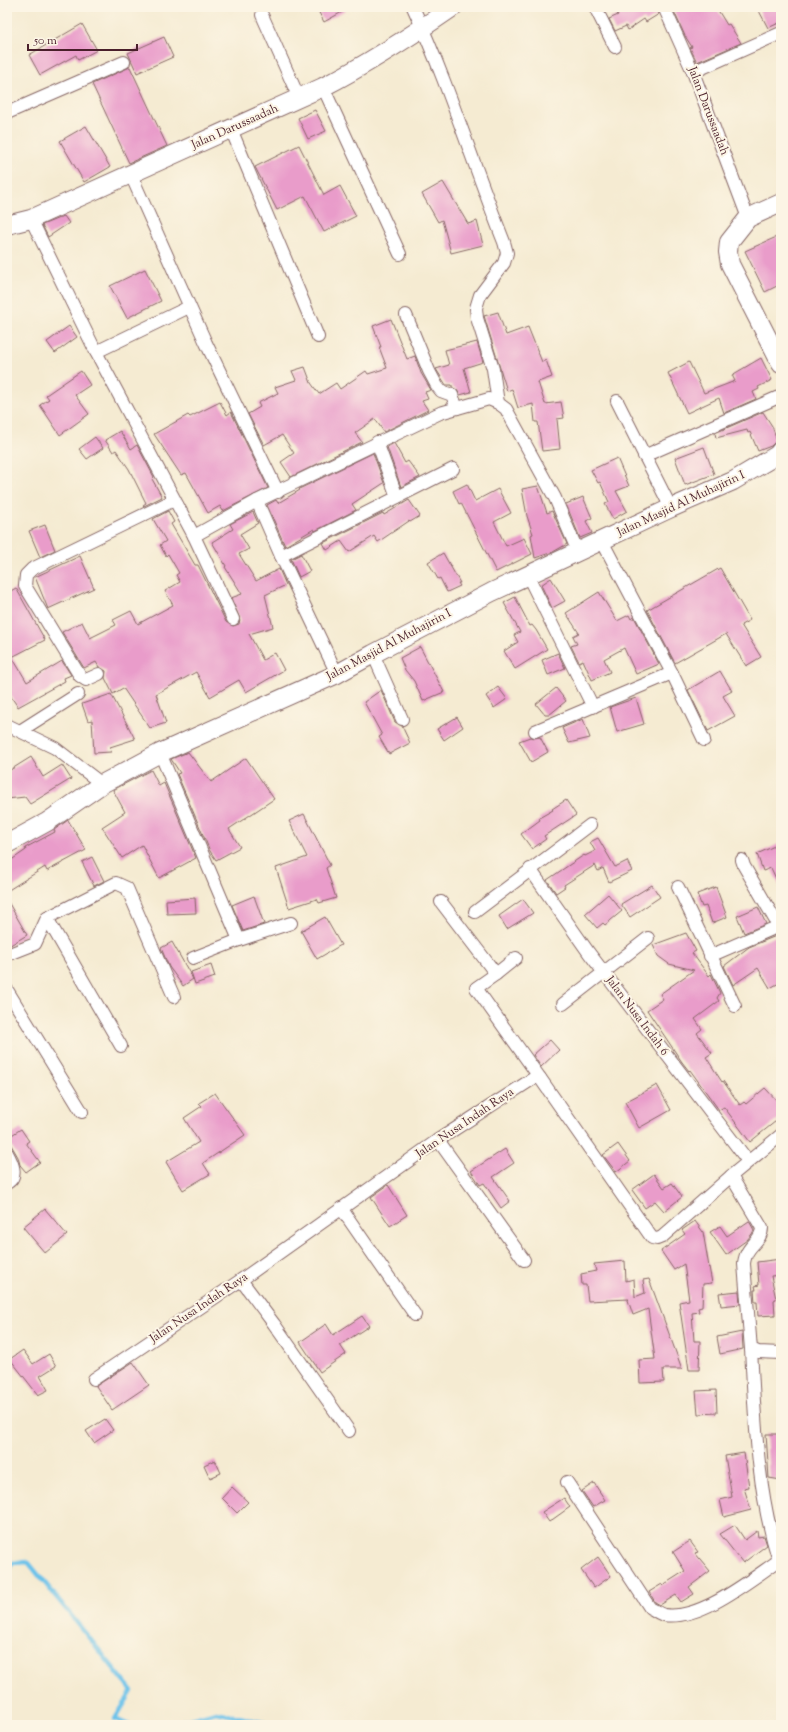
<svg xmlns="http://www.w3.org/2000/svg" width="788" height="1732" viewBox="0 0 788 1732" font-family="'Sorts Mill Goudy',serif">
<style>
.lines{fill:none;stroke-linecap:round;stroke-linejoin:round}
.stream{stroke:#6dc3ea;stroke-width:4.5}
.building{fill:#e99cca}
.street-casing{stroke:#866665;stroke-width:14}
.secondary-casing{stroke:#866665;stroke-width:20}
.street{stroke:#fff;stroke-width:12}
.secondary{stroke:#fff;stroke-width:18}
.labels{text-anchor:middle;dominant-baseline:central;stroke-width:4;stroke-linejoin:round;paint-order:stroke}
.street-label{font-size:12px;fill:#4a1f2b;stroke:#fcf5e5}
</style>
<rect width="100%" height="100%" fill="#fcf5e5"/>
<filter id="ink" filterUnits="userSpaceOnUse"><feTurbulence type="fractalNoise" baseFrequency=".025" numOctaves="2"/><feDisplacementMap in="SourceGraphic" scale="8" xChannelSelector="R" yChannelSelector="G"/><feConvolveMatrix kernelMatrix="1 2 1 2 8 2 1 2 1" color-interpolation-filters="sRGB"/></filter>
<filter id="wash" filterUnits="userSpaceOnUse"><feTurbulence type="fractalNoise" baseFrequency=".012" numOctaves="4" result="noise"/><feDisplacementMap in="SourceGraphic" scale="16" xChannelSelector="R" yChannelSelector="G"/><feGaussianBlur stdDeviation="0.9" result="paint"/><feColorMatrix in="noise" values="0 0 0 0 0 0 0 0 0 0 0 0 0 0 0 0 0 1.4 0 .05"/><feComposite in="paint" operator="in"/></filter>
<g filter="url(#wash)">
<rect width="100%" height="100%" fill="#f5ebd2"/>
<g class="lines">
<g class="stream">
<polyline points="7,1573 12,1563 28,1562 132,1691 115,1719 129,1725"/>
<polyline points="169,1725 216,1712 266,1723 266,1725"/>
</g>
</g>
<g id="blocks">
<g class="building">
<polygon points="316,7 351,7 324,22"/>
<polygon points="614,7 657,7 659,14 646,22 644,19 628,30 626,26 615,31 609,19 618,15"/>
<polygon points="672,7 716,7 727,25 729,24 741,43 697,62 690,48 692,47 685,36"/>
<polygon points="757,7 781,7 781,22 768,28"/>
<polygon points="82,24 97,50 78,60 76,55 40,75 29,55"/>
<polygon points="164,37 173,57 137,73 128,53"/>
<polygon points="130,67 167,146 129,163 92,84"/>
<polygon points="315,110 326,131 308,139 298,118"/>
<polygon points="86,126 110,167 84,182 60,141"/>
<polygon points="299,145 324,195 340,186 356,216 324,232 305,196 277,210 255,167"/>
<polygon points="443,182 468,224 477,221 483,245 451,253 442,220 438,222 422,194"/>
<polygon points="64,216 69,223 48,237 42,225"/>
<polygon points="781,235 781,284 765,292 745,251"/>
<polygon points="145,269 161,301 127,318 110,286"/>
<polygon points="498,312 506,335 528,327 542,362 546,360 552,377 538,382 545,404 561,402 564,418 557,419 560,449 542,451 538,422 535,422 533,404 518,408 512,389 507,391 484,316"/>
<polygon points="391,319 407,359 415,356 421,373 431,390 425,392 428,399 422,401 428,410 384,432 375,419 355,433 362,442 291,477 281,462 294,453 282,435 264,445 248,414 260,407 258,403 278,393 275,387 296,380 292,371 305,367 311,383 319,394 336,383 340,389 366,371 368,374 387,368 379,347 381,347 373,326"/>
<polygon points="69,326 77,337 55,353 47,342"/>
<polygon points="477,342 483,362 464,368 471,392 460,395 457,390 452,387 452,385 446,385 436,369 449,365 445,350"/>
<polygon points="761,358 772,380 758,387 759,389 753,392 756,399 724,413 719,398 687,413 668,373 689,362 704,393 735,381 732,375"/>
<polygon points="81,371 90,385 75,395 89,414 60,435 40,405 49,399 46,395"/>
<polygon points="220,402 227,415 231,412 268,488 223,511 220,506 208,513 186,473 181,475 154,434 188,415 190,417"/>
<polygon points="763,412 772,426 777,440 771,446 758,451 750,432 748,433 747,430 716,438 715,433"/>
<polygon points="120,431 131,449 137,445 154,477 152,479 162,497 144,506 143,505 146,503 129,469 116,450 113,452 105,440"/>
<polygon points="95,437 103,448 87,459 79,449"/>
<polygon points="394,443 405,463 408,461 420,477 401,487 387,447"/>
<polygon points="704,447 714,474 685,485 675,458"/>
<polygon points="373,453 384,483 352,504 356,510 315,531 314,529 285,546 267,505 276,500 278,503 300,490 299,489"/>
<polygon points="617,458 629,486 616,491 627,511 613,519 605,504 609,502 600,482 598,483 591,470"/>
<polygon points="467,484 475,501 498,489 511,513 494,522 506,546 524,538 532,554 496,572 461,503 459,504 453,491"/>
<polygon points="538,486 547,513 552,511 567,544 553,552 535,558 531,535 533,534 527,516 522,489"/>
<polygon points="583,497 592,518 586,521 592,533 580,538 566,504"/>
<polygon points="409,500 420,516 410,522 409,521 378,542 374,536 349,552 341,541 327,550 323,543 383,513 384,515"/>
<polygon points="168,511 174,522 171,524 195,565 198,565 226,622 233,626 239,624 240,619 231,598 242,594 225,567 226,566 212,542 233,529 230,524 253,512 258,523 240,534 249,549 239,554 256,581 279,569 286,585 265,595 273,627 249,634 263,660 275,653 284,670 246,692 239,680 210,697 196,672 156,694 166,723 150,728 123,688 113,694 105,678 106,671 99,667 96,662 84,668 62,632 82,622 90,638 116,625 113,620 131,611 138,624 173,605 165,591 180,582 176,575 179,573 168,554 166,556 160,545 166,541 153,519"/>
<polygon points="45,525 55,550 40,557 29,531"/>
<polygon points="443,553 460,583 458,583 460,586 447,592 440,578 438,579 428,562"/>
<polygon points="301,554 310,571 299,577 291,559"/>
<polygon points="80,556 94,588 48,609 35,577"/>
<polygon points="720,568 750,620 741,625 761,657 746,666 726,634 675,663 647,610"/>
<polygon points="551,578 565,601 552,608 541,585"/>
<polygon points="16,588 45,640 12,657 27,682 62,661 71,675 64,678 65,681 18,707 7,691 7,593"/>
<polygon points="599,592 617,621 629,615 631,619 634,617 659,664 636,674 624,648 604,659 610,672 592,680 583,660 579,662 571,646 577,644 573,636 579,633 566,613"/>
<polygon points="515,597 530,626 532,625 536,630 547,649 515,669 504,651 518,642 514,635 520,632 504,603"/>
<polygon points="420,647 444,692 423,701 414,681 405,670 400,658"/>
<polygon points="558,653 565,668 548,675 542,660"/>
<polygon points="720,671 732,691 723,696 735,716 708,731 688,690"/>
<polygon points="498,687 507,699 494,708 486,696"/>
<polygon points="556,688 566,701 549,715 545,715 536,704"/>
<polygon points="381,690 395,722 402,726 410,743 389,754 379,737 382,735 364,702"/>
<polygon points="111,694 135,739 110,747 111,752 94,753 92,720 88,721 82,704"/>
<polygon points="636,698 644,724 617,732 610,707"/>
<polygon points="457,717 463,727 444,740 437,729"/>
<polygon points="583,719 590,738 569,743 562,728"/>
<polygon points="530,737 534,738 540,737 548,752 531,762 519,741"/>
<polygon points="188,752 211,782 246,758 274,799 229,829 240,847 216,860 210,851 177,774 180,773 171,759"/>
<polygon points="31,757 43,777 62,765 71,779 30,804 25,797 7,799 7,772"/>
<polygon points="151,770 159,786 164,783 196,858 159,878 142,845 122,858 102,827 125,812 113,790"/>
<polygon points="566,800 576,815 544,836 546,839 532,849 521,834 540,820 539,818 553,810 552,809"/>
<polygon points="304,814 330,865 326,868 336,898 319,903 317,899 289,908 276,868 307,857 289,821"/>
<polygon points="68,820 86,850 47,871 45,867 7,891 7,863 26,850 25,848 55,832 54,830"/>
<polygon points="598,838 615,867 627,861 632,871 609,882 603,868 598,871 595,865 564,885 565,887 556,893 547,880 584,855 585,856 595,851 590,842"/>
<polygon points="781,843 781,889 771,868 763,871 757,854"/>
<polygon points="92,857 104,881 94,886 82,862"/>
<polygon points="652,885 660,897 630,917 621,904"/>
<polygon points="716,887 727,917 712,923 706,906 702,907 697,894"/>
<polygon points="608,894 622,911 605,925 603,923 597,928 585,914"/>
<polygon points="254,896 264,924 243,931 232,905"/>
<polygon points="195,898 196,913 167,914 166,900"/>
<polygon points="523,899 533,913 507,929 499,916"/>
<polygon points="7,900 27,935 7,947"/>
<polygon points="758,907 766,924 744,933 737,916"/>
<polygon points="325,917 341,945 317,959 301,931"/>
<polygon points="686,933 696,951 692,953 709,976 711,974 720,993 717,998 719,1001 695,1019 702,1029 697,1033 712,1053 706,1057 722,1082 723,1081 740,1105 744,1102 746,1104 765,1088 781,1105 781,1117 750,1142 724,1107 719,1110 690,1070 689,1071 682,1062 647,1010 663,999 660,994 694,970 669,964 658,956 653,945"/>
<polygon points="776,936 781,945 781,982 770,988 758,968 733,985 724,966 749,947"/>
<polygon points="172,942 193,979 183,986 169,967 161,948"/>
<polygon points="211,965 215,977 195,984 191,972"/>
<polygon points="550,1040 559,1050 541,1067 533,1055"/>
<polygon points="657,1085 671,1110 639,1128 625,1102"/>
<polygon points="215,1093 245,1135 203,1163 210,1174 183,1190 166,1162 199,1142 184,1118 202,1106 199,1103"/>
<polygon points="21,1129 29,1141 26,1143 40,1162 26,1172 20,1165 18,1157 7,1138"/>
<polygon points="618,1144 630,1161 616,1172 603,1155"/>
<polygon points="505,1149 514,1163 493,1177 510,1201 501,1208 484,1183 480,1185 471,1171"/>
<polygon points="654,1174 664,1188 672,1183 682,1197 664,1211 655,1201 645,1208 632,1190"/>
<polygon points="388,1185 407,1215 390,1226 371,1197"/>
<polygon points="45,1209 67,1235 45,1253 23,1227"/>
<polygon points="695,1221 703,1232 709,1267 708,1268 709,1267 712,1283 703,1284 702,1307 698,1308 699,1312 692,1313 694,1341 700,1341 699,1370 689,1370 679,1302 689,1300 684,1264 674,1270 661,1251 685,1234 682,1230"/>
<polygon points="749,1221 754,1230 752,1234 747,1240 726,1255 710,1232 720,1226 727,1236"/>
<polygon points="781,1259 781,1275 771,1276 776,1299 774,1300 775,1315 758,1316 757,1302 755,1302 754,1290 756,1290 755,1286 759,1285 757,1262"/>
<polygon points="625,1261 626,1281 634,1279 635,1297 645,1293 643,1280 649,1279 682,1369 663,1369 664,1382 640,1383 639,1360 655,1359 648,1309 633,1315 628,1300 629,1299 588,1301 586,1285 582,1285 581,1274 596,1271 594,1264"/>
<polygon points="739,1291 740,1304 721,1306 719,1293"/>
<polygon points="362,1316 369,1326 340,1345 346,1354 320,1372 300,1342 326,1324 333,1335"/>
<polygon points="742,1332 743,1349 720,1354 717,1337"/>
<polygon points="23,1350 33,1364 49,1354 56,1366 40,1376 48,1390 38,1395 10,1359"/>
<polygon points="133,1362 149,1385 112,1410 96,1386"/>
<polygon points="716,1390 717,1413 698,1414 696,1391"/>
<polygon points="105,1419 113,1430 94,1443 86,1431"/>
<polygon points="766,1434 781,1434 781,1480 769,1478"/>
<polygon points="744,1453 749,1487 744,1488 751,1510 724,1517 720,1500 732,1497 725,1456"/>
<polygon points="215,1460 221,1473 210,1478 204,1465"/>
<polygon points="594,1483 605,1500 593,1507 582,1491"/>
<polygon points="232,1487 248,1502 237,1513 222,1498"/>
<polygon points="564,1498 570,1507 549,1522 542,1512"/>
<polygon points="781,1519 781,1534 779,1535 776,1521"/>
<polygon points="735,1525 745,1540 757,1531 758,1537 764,1536 767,1545 743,1563 720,1534"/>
<polygon points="690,1541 698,1552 695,1553 710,1571 689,1587 694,1594 681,1602 676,1595 660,1605 655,1602 649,1592 662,1584 663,1585 685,1571 673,1552"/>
<polygon points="598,1557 611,1576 594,1588 581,1570"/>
</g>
</g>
</g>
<g filter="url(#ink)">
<use href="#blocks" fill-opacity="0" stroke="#866665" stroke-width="1"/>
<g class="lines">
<g class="street-casing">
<g id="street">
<path d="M413,7C448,83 473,164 504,242L507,253L504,263L480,295L476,308L477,318L493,369L498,403"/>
<polyline points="595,7 615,47"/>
<polyline points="664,7 693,72 748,218"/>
<polyline points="262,15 299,98"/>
<polyline points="693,72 781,33"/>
<polyline points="323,87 400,254"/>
<polyline points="7,113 124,62"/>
<polyline points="231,129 318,337"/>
<polyline points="131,175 206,343 278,492"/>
<polyline points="31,219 96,352 194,536 233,619"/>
<polyline points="406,315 429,371 437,386 441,391 452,395 457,408"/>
<polyline points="96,352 189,307"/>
<polyline points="617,401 671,508"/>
<polyline points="377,442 397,497"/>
<polyline points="644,456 781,396"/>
<polyline points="257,501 281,556 337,674"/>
<polyline points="194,536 257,501 440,413 489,399 498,403 506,409 555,498 578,552"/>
<polyline points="602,541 672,673 704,740"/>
<polyline points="281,556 453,469"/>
<polyline points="528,576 593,707"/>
<polyline points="373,654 402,719"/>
<polyline points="99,674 86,680 80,676 25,586 26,575 32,569 174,500"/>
<polyline points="7,725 55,748 102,784"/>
<polyline points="20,731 78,694"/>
<polyline points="535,731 672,673"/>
<polyline points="160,753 239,940"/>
<polyline points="742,860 744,866 781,930"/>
<polyline points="530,869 589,953 748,1161"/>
<polyline points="678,887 735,1006"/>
<polyline points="441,902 496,974 476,988 540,1078"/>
<polyline points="475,912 590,825"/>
<polyline points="47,918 121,1046"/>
<polyline points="7,955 35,944 47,918 116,883 127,888 174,997"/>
<polyline points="710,956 779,926"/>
<polyline points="193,958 239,940 291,923"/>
<polyline points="496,974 516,958"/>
<polyline points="7,990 82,1112"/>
<polyline points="563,1004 648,938"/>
<polyline points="438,1140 524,1260"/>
<path d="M7,1153C12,1162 19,1176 7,1183"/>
<path d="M731,1176L762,1228C762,1240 750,1244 746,1255C745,1258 744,1261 744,1264L751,1349L758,1352L781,1353"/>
<polyline points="341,1208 415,1315"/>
<polyline points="241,1280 274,1324 349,1431"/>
<path d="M751,1349C755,1420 757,1492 779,1561"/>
<polyline points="94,1379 241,1280 438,1140 534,1078 540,1078 652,1238 657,1239 662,1237 731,1176 781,1135"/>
<path d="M567,1482L650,1608C655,1610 659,1614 664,1615C701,1621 751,1579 781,1559"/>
</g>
</g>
<g class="secondary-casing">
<g id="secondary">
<polyline points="781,203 748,218 729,242 728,252 730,264 781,364"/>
<path d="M7,225L31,219L323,87C368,64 411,36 453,7"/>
<polyline points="7,844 47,822 102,784 160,753 337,674 373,654 492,592 671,508 733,481 777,455 781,450"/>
</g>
</g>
<use href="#street" class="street"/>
<use href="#secondary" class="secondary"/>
</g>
</g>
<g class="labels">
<g class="street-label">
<text transform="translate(708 111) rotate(69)">Jalan Darussaadah</text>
<text transform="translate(235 127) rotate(-24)">Jalan Darussaadah</text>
<text transform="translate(681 504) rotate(-25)">Jalan Masjid Al Muhajirin I</text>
<text transform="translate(389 645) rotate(-28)">Jalan Masjid Al Muhajirin I</text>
<text transform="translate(637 1016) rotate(53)">Jalan Nusa Indah 6</text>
<text transform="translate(465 1123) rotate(-34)">Jalan Nusa Indah Raya</text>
<text transform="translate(199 1308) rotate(-34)">Jalan Nusa Indah Raya</text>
</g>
</g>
<rect width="788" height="1732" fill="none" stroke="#fcf5e5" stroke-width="24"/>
<path d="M28 44v6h109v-6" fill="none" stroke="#4a1f2b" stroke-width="2"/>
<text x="34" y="44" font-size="12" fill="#4a1f2b" stroke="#fcf5e5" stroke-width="3" paint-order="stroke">50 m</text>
</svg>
